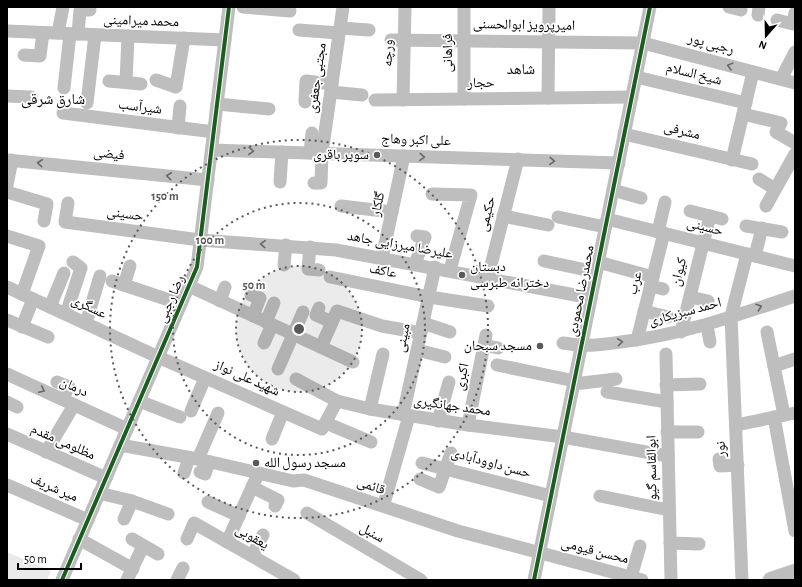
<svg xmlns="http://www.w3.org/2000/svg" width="802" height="587" viewBox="0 0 802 587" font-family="'Alegreya Sans','Noto Naskh Arabic',sans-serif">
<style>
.garden{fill:#eaeaea}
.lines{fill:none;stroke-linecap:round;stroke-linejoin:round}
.major-casing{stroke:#dbdbdb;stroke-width:17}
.minor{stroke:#bebebe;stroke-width:13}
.major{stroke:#bdbdbd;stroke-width:16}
.cycleway-casing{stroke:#fff;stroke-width:6}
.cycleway{stroke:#1b5e20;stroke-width:4}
.oneway{stroke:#686868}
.ring{fill:none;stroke:#595959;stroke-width:2;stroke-dasharray:2 4}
.poi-dot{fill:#595959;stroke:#fff;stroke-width:1.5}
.labels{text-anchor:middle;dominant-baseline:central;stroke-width:3.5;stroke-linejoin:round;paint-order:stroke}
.street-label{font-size:14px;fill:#000;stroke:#fff}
.poi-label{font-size:14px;fill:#000;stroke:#fff;text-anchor:end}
.neighbourhood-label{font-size:15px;fill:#000;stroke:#fff}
.centre{fill:#595959;stroke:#fff;stroke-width:2}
.ring-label{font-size:12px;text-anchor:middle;font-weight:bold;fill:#595959;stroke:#fff;stroke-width:3.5;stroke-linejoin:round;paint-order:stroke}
</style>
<rect width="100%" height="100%" fill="#fff"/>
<polygon class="garden" points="7,552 51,571 47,580 7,580"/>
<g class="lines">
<g class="major-casing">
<polyline id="major" points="771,580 795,572"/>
</g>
<g class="minor">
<polyline points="243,7 290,11"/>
<polyline points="464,7 464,99"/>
<polyline points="729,7 741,10"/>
<polyline points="758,15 759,7"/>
<polyline points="777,20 793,24 795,13"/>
<polyline points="340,28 369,30"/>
<polyline points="299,30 339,33"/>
<polyline points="7,31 225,40"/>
<polyline points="58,33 63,7"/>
<polyline points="78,34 80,10 90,10"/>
<polyline points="391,40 643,43 795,83"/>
<polyline points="24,55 40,56 43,33"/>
<polyline points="636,77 746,103"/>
<polyline points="781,79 795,52"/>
<polyline points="156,80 176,87 184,38"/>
<polyline points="109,81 141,84"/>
<polyline points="126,82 128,36"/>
<polyline points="64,88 70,34"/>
<polyline points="331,92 362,95"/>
<polyline points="7,96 31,97"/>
<polyline points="548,98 549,7"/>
<polyline points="375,100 632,97"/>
<polyline points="403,100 405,7"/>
<polyline points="305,102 306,81 332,84"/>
<polyline points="87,103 95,35"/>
<polyline points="217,104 269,109"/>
<polyline points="63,113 214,132"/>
<polyline points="743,114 781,123 776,132 795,143"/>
<polyline points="178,128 180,106"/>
<polyline points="624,134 752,164"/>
<polyline points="212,150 619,163"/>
<polyline points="310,153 312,133"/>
<polyline points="7,160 208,180"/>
<polyline points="732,160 753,72"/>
<polyline points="759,179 775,189"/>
<polyline points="280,182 282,152"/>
<polyline points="314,183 321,183 322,153 343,7"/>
<polyline points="7,185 12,160"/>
<polyline points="613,190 641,198"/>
<polyline points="7,192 47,204 44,221"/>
<polyline points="432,194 471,195 450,270"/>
<polyline points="68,203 65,222 200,240 336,250 591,298"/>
<polyline points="341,206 392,212"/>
<polyline points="766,206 795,154"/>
<polyline points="690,211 710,216"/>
<polyline points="503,216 548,225"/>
<polyline points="558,217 605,227"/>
<polyline points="607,219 795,266"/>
<polyline points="746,226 782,232"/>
<polyline points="658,232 665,202"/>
<polyline points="7,236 39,246 22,294"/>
<polyline points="310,247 308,269 319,270"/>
<polyline points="755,256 762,228"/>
<polyline points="382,258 404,156"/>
<polyline points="544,261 596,272"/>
<polyline points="598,262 653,277"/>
<polyline points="415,264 425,237 417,236"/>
<polyline points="284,265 286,245"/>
<polyline points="330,277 429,297 488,306"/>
<polyline points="488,277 518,159"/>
<polyline points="112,281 181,304"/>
<polyline points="124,285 130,266"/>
<polyline points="189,286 353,362"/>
<polyline points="650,286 663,289"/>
<polyline points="7,287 158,357 322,429 337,401"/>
<polyline points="251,295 260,298 253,316"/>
<polyline points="690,297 708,301"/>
<polyline points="220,301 225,287"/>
<polyline points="50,307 64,273"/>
<polyline points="319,308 316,315 332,322"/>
<polyline points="644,311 668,317"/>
<polyline points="66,314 81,268 73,262"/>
<polyline points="7,320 48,337"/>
<polyline points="266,322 274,303"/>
<polyline points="86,323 100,276"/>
<polyline points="423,323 450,332"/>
<polyline points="707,326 710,342"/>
<polyline points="22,327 33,299"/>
<polyline points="681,332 710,216 722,219"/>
<polyline points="767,332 784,415"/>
<polyline points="637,340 664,233"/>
<polyline points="264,343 272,325"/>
<path d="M563,343C585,347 599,345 621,342C682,335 737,315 795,296"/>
<polyline points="484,345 498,348"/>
<polyline points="321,347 337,311 382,326 421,333"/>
<polyline points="417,350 445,357"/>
<polyline points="666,354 671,580"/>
<polyline points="497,365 575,381"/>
<polyline points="774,366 795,359"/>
<polyline points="278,369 303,312"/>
<polyline points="7,374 127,429"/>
<polyline points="296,379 337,401 370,409 468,425 563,437 668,456"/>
<polyline points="57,382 69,387 62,399"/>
<polyline points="574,384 616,379"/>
<polyline points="666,385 700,384"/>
<polyline points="607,392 667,402"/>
<polyline points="139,401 180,417"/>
<polyline points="7,402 17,407"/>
<polyline points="370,409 383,354"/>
<polyline points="191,411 205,378"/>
<polyline points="403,415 435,267"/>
<polyline points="774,417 795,531"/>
<polyline points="438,421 449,382"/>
<polyline points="326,423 371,442"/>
<polyline points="468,425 486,335"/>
<polyline points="736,425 795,413"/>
<polyline points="667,432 698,432"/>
<polyline points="7,434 106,478"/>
<polyline points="272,439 283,412"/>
<polyline points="120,445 198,459 293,481 304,480 458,531 642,580"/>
<polyline points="46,452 74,405"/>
<polyline points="198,459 218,413"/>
<polyline points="719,459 720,466 738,465"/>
<polyline points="422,463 551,496"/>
<polyline points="200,472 205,474 209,462"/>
<polyline points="184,473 189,458"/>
<polyline points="420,479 439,487 451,453"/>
<polyline points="7,485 88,520"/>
<polyline points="252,487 278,500 275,506"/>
<polyline points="99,493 132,501 168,514"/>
<polyline points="600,496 669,510"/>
<polyline points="385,500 409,416"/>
<polyline points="208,502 239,516"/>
<polyline points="307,513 421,580"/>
<polyline points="124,519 132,501"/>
<polyline points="79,539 133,569"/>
<polyline points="132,539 158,554"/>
<polyline points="187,539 194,523 294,580"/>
<polyline points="227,542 258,474"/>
<polyline points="670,543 699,544"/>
<polyline points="252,556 263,535"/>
<polyline points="631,577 640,546"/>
<polyline points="62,580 197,267 229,7"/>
<polyline points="127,580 143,546"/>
<polyline points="177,580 183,568"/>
<polyline points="534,580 650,7"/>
<polyline points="742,580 731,316 747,254"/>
</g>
<use href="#major" class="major"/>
<g class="cycleway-casing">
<g id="cycleway">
<polyline points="62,580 197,267 229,7"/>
<polyline points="534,580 650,7"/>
</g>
</g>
<use href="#cycleway" class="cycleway"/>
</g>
<defs><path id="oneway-chevron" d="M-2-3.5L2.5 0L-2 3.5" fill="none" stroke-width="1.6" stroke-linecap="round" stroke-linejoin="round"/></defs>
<g class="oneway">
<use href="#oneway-chevron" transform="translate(730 66) rotate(-165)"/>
<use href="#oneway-chevron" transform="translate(251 151) rotate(2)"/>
<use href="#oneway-chevron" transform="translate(422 157) rotate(2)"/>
<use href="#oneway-chevron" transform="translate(552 161) rotate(2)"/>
<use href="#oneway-chevron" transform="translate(40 163) rotate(-174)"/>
<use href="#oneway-chevron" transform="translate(169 176) rotate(-174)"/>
<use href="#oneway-chevron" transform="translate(263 244) rotate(-177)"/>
<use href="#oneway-chevron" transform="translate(759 307) rotate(-18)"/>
<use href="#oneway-chevron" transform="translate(620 342) rotate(-6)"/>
<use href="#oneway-chevron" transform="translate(42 390) rotate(25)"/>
</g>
<circle cx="299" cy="329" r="63" fill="#595959" fill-opacity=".12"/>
<g class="ring">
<circle cx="299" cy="329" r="63"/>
<circle cx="299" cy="329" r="126"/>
<circle cx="299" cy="329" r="189"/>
</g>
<g class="poi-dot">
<circle cx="377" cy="155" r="4"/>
<circle cx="462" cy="275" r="4"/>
<circle cx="540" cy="346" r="4"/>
<circle cx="256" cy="463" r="4"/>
</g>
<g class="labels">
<g class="street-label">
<text transform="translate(141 21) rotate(2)">محمد میرامینی</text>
<text transform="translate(524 25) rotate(1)">امیرپرویز ابوالحسنی</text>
<text transform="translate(711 44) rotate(15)">رجبی پور</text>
<text transform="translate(388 53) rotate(-89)">ورچه</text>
<text transform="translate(448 53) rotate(-90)">فراهانی</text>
<text transform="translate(694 74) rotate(14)">شیخ السلام</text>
<text transform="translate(317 78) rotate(-82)">مجتبی جعفری</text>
<text transform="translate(481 83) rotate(-1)">حجار</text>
<text transform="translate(140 107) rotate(7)">شیرآسب</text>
<text transform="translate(682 131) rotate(14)">مشرفی</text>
<text transform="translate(416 140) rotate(2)">علی اکبر وهاج</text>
<text transform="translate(109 154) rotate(6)">فیضی</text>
<text transform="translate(378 204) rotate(-78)">گلکار</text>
<text transform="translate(125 214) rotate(8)">حسینی</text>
<text transform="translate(487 214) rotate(-76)">حکیمی</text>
<text transform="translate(705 227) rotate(14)">حسینی</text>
<text transform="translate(400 245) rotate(10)">علیرضا میرزایی جاهد</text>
<text transform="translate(383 271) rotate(11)">عاکف</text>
<text transform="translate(679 272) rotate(-76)">کیوان</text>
<text transform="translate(635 283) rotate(-76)">عرب</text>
<text transform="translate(581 291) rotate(-79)">محمدرضا محمودی</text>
<text transform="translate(171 299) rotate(-67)">رضا رجبی</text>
<text transform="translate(89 307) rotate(25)">عسگری</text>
<text transform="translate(685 312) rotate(-15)">احمد سبزیکاری</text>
<text transform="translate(403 338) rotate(-78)">مبینی</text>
<text transform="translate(462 377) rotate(-79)">اکبری</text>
<text transform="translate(247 378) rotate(24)">شهید علی نواز</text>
<text transform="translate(74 387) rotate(25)">درمان</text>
<text transform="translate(452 406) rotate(8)">محمد جهانگیری</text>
<text transform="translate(63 442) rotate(24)">مظلومی مقدم</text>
<text transform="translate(721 449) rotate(-92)">نور</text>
<text transform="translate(491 463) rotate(15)">حسن داوودآبادی</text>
<text transform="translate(652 468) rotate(-91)">ابوالقاسم گیو</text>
<text transform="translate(371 486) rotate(19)">قائمی</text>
<text transform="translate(54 488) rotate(23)">میر شریف</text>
<text transform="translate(372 533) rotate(30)">سنبل</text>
<text transform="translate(252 537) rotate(30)">یعقوبی</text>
<text transform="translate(595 551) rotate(14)">محسن قیومی</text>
</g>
<g class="poi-label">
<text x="369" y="155">سوپر باقری</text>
<text x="470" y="267" text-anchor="start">دبستان<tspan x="470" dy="16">دخترانه طبرسی</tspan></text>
<text x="532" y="346">مسجد سبحان</text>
<text x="264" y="463" text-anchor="start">مسجد رسول الله</text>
</g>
<g class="neighbourhood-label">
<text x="521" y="69">شاهد</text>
<text x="53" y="99">شارق شرقی</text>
</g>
</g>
<circle cx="299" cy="329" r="6" class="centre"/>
<g class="ring-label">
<text x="165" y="200">150 m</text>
<text x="210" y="244">100 m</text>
<text x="254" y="289">50 m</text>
</g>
<rect width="802" height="587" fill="none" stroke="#000000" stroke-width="16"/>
<g transform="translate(766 36) rotate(200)" stroke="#ffffff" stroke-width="3" paint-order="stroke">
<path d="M0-3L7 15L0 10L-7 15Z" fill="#000000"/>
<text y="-6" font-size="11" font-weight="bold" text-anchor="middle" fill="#000000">N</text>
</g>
<path d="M18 563v6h63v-6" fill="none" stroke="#000000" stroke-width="2"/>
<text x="24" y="563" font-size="12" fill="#000000" stroke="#ffffff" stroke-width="3" paint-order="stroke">50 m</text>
</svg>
